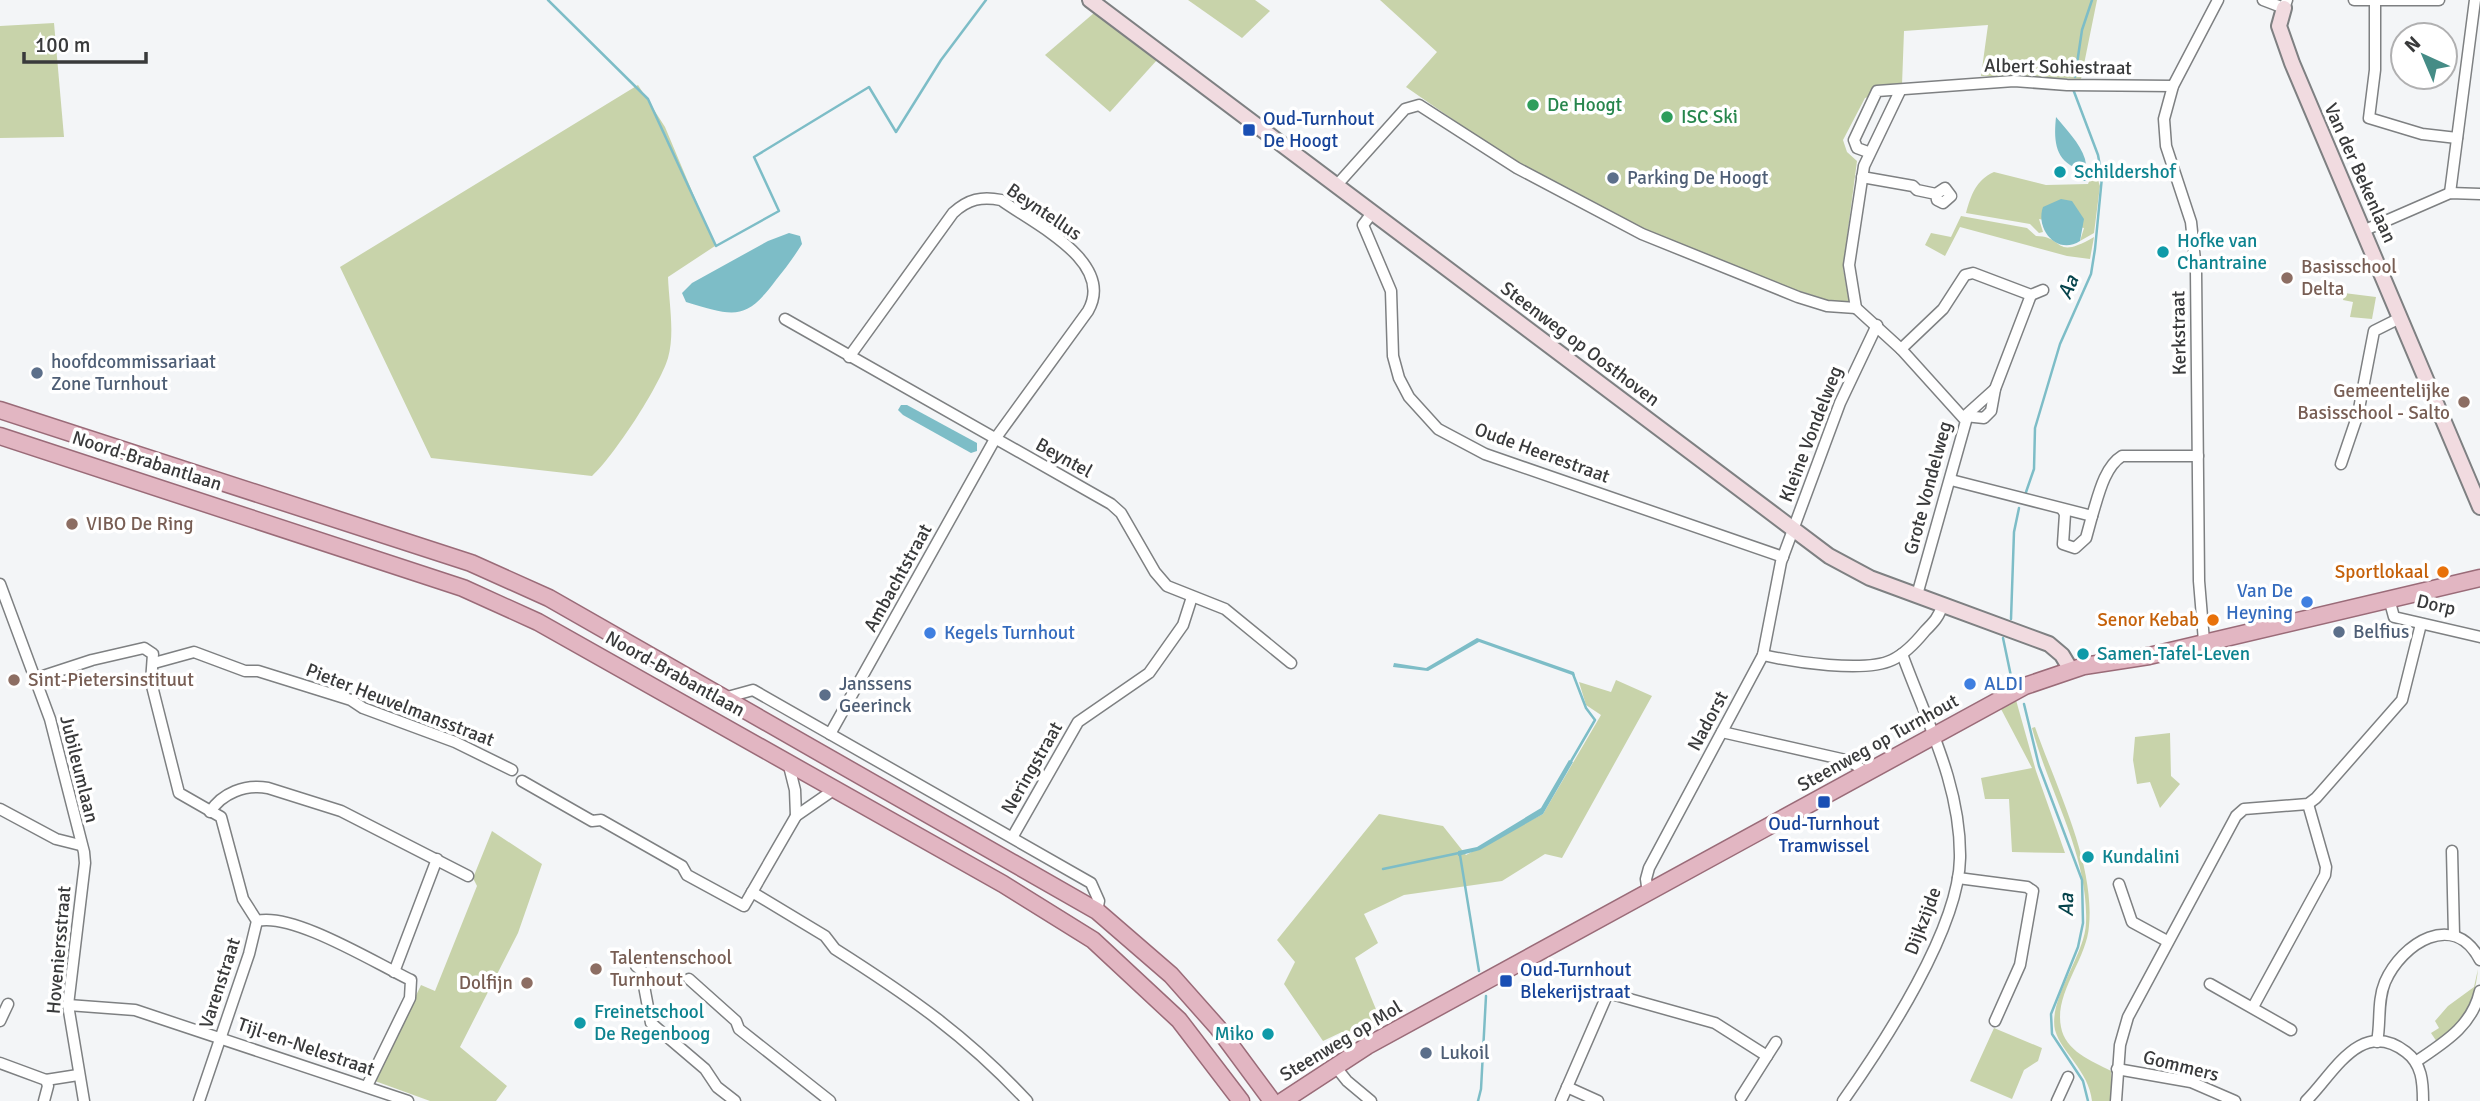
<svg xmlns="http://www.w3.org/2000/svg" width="2480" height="1101" viewBox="0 0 2480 1101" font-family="Signika,sans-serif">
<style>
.green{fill:#c8d3aa}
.water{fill:#7dbdc7}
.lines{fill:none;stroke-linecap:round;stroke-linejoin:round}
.stream{stroke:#7dbdc7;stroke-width:2.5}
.street-casing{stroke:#7e8082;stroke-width:13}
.secondary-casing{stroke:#7e8082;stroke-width:18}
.primary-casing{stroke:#9a6b78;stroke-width:19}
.street{stroke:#fff;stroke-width:10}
.secondary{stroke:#f1dbe0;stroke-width:14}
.primary{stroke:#e2b6c2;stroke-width:16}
.leisure-dot{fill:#2e9e5b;stroke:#fff;stroke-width:2.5}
.transit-dot{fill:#1a4fb4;stroke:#fff;stroke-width:2.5}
.culture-dot{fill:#0f9aa8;stroke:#fff;stroke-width:2.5}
.service-dot{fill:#5c6f8a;stroke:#fff;stroke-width:2.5}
.education-dot{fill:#8d6e63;stroke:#fff;stroke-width:2.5}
.food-dot{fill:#e8710a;stroke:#fff;stroke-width:2.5}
.shop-dot{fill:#3f7fe0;stroke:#fff;stroke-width:2.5}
.labels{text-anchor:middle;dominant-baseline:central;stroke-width:7;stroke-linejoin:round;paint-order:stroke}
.street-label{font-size:19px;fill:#393a3b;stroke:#fff}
.leisure-label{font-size:19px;fill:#27864d;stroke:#fff;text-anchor:start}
.transit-label{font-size:19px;fill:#164399;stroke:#fff;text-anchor:start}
.culture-label{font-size:19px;fill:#0d838f;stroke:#fff;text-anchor:start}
.service-label{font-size:19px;fill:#4e5e75;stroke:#fff;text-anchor:start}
.education-label{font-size:19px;fill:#785e54;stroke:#fff;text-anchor:start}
.food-label{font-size:19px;fill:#c56008;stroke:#fff;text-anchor:end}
.shop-label{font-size:19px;fill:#366cbe;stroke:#fff;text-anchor:start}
.water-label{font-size:21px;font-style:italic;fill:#05434b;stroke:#fff}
</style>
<rect width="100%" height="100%" fill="#f3f5f7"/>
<g class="green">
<polygon points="1188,0 1255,0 1270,11 1242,38"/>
<polygon points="1380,0 2097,0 2081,79 1981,76 1988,25 1904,31 1902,85 1880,86 1872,96 1865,98 1843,140 1847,152 1857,161 1843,268 1849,302 1843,305 1766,280 1643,229 1589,203 1497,150 1406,87 1437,52"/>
<polygon points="1094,13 1157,60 1110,112 1045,55"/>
<polygon points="54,23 64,137 0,138 0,26"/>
<path d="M638,85L665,127L715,246L668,277C669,303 675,333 668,358C659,387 614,456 592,476L431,458L340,267Z"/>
<path d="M1994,172L2046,185L2088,184L2092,174H2096L2100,186L2094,233L2080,241L2084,228L2039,219L2043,232L2039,233L2030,224L1966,213C1971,195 1976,180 1994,172Z"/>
<path d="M1961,216L2027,228L2036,236C2065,236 2053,261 2094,237L2090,259L2067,256L1960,227L1945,256L1925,245L1931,233L1951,237Z"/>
<polygon points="2344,293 2376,297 2372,319 2350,317 2353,302 2343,300"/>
<polygon points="1616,680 1652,696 1562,858 1545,854 1502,881 1404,895 1364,914 1378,943 1355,958 1382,1024 1350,1043 1342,1032 1323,1041 1284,984 1295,962 1277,940 1379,814 1443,826 1466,855 1543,814 1601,715 1586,705 1579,682 1611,692"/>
<polygon points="2016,700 2036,771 2065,853 2012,852 2009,799 1985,799 1981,778 2032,768 2001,709"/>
<path d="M2035,727C2056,787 2095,863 2089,926C2087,959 2054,993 2061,1027C2065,1051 2092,1061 2111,1071L2113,1101H2092C2089,1071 2061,1052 2055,1030C2048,999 2085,955 2086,923C2089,856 2049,792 2032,728Z"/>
<polygon points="2170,733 2171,776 2180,784 2160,808 2150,782 2137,784 2133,760 2135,737"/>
<polygon points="492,831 542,864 518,933 460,1047 507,1086 496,1101 430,1101 375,1081 421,985 435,991 477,886 473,878"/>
<path d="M2478,969C2475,1003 2461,1026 2437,1042L2431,1033L2439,1028L2435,1021L2448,1006L2474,987Z"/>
<polygon points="1994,1028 2042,1048 2038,1061 2024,1070 2012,1099 1970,1081"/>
</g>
<g class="water">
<path d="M2056,117C2065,128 2080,143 2085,159C2087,167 2085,173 2089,181H2077L2074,167C2054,158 2054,137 2056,117Z"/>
<path d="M2061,199L2072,201L2084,219L2080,241C2057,256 2035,229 2043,207Z"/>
<path d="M789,233L800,236L802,244C794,257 785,269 776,280C745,322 734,316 686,302L682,293L692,283L768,241Z"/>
<polygon points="901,405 907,405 977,443 977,451 971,453 903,415 898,410"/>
<polygon points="1477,638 1574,672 1575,676 1479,642 1428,671 1393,667 1394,663 1426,668"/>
<polygon points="1569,760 1573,762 1543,814 1480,850 1458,856 1458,851 1477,847 1541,808"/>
</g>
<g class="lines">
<g class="stream">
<polyline points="548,0 648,99 716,246 779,211 754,157 869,87 896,132 941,60 986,0"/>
<polyline points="2075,77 2082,30 2092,0"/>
<polyline points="2025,495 2034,469 2035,428 2060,344 2091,274 2095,249 2102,177 2098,155 2073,89"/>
<polyline points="2011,619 2014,532 2019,508"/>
<polyline points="2003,638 2012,681"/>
<polyline points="2024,704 2039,766 2082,880 2083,923 2078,947 2051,1014 2052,1034 2083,1081 2088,1101"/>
<polyline points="1570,763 1595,720 1586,708 1573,674"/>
<polyline points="1460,855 1479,971"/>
<polyline points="1383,869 1459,853"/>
<polyline points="1478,1101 1481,1089 1486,996"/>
</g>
<g class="street-casing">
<g id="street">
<polyline points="2263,0 2284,8 2287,0"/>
<polyline points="2354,0 2439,0"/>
<polyline points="2375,0 2375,70 2369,118 2422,134 2457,138"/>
<polyline points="1868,152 1857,148 1854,140 1877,91 2014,81 2067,85 2173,86"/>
<polyline points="1862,177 1913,186 1917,190 1936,194 1937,200 1943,203 1951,196 1945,188 1936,194"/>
<polyline points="1336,186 1405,109 1419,105 1517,168 1642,234 1798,297 1827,306 1856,308"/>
<polyline points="2450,193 2475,0"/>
<polyline points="1372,213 1363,225 1391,291 1393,356 1399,378 1409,397 1438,429 1485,454 1783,557"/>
<polyline points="2365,230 2450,193 2480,194"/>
<polyline points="2031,295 2043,290"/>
<polyline points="1856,308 1901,349 1966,421 1917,595"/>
<polyline points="1856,308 1849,265 1864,166 1900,91"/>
<polyline points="785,319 1111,504 1121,513 1155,572 1167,586 1225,609 1291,663"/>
<polyline points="1901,349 1943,309 1965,275 1973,273 2031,295 1995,389 1991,411 1984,418 1965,416"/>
<polyline points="1965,416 1995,389"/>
<polyline points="2341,464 2358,414 2374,331 2400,318"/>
<path d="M1951,480L2092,516C2098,497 2104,467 2122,456H2198"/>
<polyline points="2062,509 2065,514 2063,544 2075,548 2086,538 2092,516"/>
<polyline points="0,584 50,719 84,852 85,863 68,1005 84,1101"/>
<polyline points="2391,606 2394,617 2480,637"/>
<polyline points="2204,641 2199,581 2196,270 2191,222 2166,146 2164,119 2173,86 2218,0"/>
<path d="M1763,655C1793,662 1865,673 1892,660C1905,654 1916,642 1925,631C1933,623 1940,616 1942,605"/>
<polyline points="154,663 194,652 245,671 258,671 351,700 363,708 455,742 512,770"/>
<polyline points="37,678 92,660 144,648 153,654 151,682 179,793 221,817 243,899 257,921 249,954 199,1101"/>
<polyline points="724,698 753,690 1091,883 1099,901 1097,911"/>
<polyline points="1722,732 1850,761 1867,773"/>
<path d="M830,734L995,439L1088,311C1116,262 1034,224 1001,200C982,196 968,199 953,213L849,357"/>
<polyline points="788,762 795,790 796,816"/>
<polyline points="522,781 592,821 601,820 682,866 687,875 744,906 796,816 835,789"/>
<polyline points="0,809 56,839 80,845"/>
<path d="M210,812C222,793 245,784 268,788L341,811L468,876"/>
<polyline points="1013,836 1078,722 1149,673 1183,625 1192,597"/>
<polyline points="2452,851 2454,935"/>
<polyline points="1958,878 2027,887 2033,891 2020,965 1995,1021"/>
<polyline points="2119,884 2132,922 2167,941"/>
<path d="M752,892L825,936L835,949C909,996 967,1036 1027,1101"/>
<polyline points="1648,893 1646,879 1649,868 1763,655 1781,562 1840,403 1877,325"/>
<path d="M257,921C293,912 375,963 411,980L410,998L367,1086"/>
<polyline points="636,966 641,970 651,1023 705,1069 717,1087 735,1101"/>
<polyline points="394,972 437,859"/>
<polyline points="689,979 736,1021 739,1029 830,1101"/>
<polyline points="2210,984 2291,1030"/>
<polyline points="68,1005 135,1010 408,1101"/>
<polyline points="2253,1007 2325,875 2326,867 2308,804"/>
<polyline points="0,1021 8,1004"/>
<path d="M2377,1042C2381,1022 2377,1001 2385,982C2402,943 2454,910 2480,960"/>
<path d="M2417,1061C2445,1042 2472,1026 2480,991"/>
<polyline points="0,1063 46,1080 48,1086 44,1101"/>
<polyline points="1335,1066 1347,1081 1371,1101"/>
<polyline points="2117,1069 2191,1082 2235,1101"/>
<polyline points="46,1080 78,1075"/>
<polyline points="1567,1087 1598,1101"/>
<polyline points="1741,1097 1767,1056"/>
<polyline points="1561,1101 1608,993 1715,1023 1767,1056 1776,1042"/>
<path d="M1843,1101C1884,1043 1959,929 1960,858C1961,785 1926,720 1902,654"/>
<polyline points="2057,1101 2068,1077"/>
<polyline points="2116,1101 2120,1045 2128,1017 2236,816 2244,809 2308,804 2316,798 2402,700 2421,624"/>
<path d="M2306,1101C2333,1075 2360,1017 2406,1052C2422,1064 2423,1082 2423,1101"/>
</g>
</g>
<g class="secondary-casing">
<g id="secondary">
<polyline points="1090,0 1829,556 1870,578 2049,644 2062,655 2071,670"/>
<polyline points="2284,8 2279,26 2292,63 2480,507"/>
</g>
</g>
<g class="primary-casing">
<g id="primary">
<polyline points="0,410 471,563 549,598 1097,911 1171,975 1218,1028 1272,1101"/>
<polyline points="0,436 463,588 538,622 1003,884 1093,940 1179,1020 1241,1101"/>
<polyline points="1283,1101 1367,1046 2025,686 2084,666 2149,656 2480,578"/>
</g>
</g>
<use href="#street" class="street"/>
<use href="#secondary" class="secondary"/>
<use href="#primary" class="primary"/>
</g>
<g class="leisure-dot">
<circle cx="1533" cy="105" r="7"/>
<circle cx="1667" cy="117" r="7"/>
</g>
<g class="transit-dot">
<rect x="1242" y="123" width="14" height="14" rx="3.5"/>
<rect x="1817" y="795" width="14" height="14" rx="3.5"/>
<rect x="1499" y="974" width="14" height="14" rx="3.5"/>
</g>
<g class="culture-dot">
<circle cx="2060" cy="172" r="7"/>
<circle cx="2163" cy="252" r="7"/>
<circle cx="2083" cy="654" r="7"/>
<circle cx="2088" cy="857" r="7"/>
<circle cx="580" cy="1023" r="7"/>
<circle cx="1268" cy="1034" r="7"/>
</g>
<g class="service-dot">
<circle cx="1613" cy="178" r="7"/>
<circle cx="37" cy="373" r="7"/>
<circle cx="2339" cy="632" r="7"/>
<circle cx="825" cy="695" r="7"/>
<circle cx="1426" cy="1053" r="7"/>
</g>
<g class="education-dot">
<circle cx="2287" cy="278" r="7"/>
<circle cx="2464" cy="402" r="7"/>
<circle cx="72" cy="524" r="7"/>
<circle cx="14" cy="680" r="7"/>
<circle cx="596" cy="969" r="7"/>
<circle cx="527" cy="983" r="7"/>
</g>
<g class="food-dot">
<circle cx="2443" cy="572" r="7"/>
<circle cx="2213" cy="620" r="7"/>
</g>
<g class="shop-dot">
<circle cx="2307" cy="602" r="7"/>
<circle cx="930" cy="633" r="7"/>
<circle cx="1970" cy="684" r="7"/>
</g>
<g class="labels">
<g class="street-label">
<text transform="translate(2058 67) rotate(1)">Albert Sohiestraat</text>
<text transform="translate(2360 173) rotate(66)">Van der Bekenlaan</text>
<text transform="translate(1044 212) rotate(34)">Beyntellus</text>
<text transform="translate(2179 333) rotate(-91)">Kerkstraat</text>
<text transform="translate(1580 344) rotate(37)">Steenweg op Oosthoven</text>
<text transform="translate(1811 434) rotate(-69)">Kleine Vondelweg</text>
<text transform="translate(1542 453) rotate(20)">Oude Heerestraat</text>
<text transform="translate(1064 458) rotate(29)">Beyntel</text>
<text transform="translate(147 461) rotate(18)">Noord-Brabantlaan</text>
<text transform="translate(1928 488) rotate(-75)">Grote Vondelweg</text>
<text transform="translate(898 578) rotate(-61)">Ambachtstraat</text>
<text transform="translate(2436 605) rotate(13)">Dorp</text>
<text transform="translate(675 674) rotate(29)">Noord-Brabantlaan</text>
<text transform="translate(400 705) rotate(21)">Pieter Heuvelmansstraat</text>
<text transform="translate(1708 721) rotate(-62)">Nadorst</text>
<text transform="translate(1878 743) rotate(-29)">Steenweg op Turnhout</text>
<text transform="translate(1032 768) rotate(-60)">Neringstraat</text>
<text transform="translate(79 769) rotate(76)">Jubileumlaan</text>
<text transform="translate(1923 921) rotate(-69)">Dijkzijde</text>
<text transform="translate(59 950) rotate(-85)">Hoveniersstraat</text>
<text transform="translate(220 983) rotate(-72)">Varenstraat</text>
<text transform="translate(1341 1041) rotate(-31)">Steenweg op Mol</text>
<text transform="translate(306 1047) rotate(19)">Tijl-en-Nelestraat</text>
<text transform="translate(2181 1066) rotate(14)">Gommers</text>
</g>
<g class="leisure-label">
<text x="1547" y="105">De Hoogt</text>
<text x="1681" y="117">ISC Ski</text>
</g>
<g class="transit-label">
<text x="1263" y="119">Oud-Turnhout<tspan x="1263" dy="22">De Hoogt</tspan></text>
<text x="1824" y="824" text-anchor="middle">Oud-Turnhout<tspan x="1824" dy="22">Tramwissel</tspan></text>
<text x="1520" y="970">Oud-Turnhout<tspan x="1520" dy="22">Blekerijstraat</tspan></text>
</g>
<g class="culture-label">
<text x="2074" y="172">Schildershof</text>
<text x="2177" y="241">Hofke van<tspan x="2177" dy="22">Chantraine</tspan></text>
<text x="2097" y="654">Samen-Tafel-Leven</text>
<text x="2102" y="857">Kundalini</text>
<text x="594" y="1012">Freinetschool<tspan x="594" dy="22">De Regenboog</tspan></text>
<text x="1254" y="1034" text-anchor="end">Miko</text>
</g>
<g class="service-label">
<text x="1627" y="178">Parking De Hoogt</text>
<text x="51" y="362">hoofdcommissariaat<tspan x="51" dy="22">Zone Turnhout</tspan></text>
<text x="2353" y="632">Belfius</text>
<text x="839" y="684">Janssens<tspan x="839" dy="22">Geerinck</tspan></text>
<text x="1440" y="1053">Lukoil</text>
</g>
<g class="education-label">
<text x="2301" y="267">Basisschool<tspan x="2301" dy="22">Delta</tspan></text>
<text x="2450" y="391" text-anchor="end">Gemeentelijke<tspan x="2450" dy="22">Basisschool - Salto</tspan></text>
<text x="86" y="524">VIBO De Ring</text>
<text x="28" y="680">Sint-Pietersinstituut</text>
<text x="610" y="958">Talentenschool<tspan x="610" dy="22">Turnhout</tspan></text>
<text x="513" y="983" text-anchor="end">Dolfijn</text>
</g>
<g class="food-label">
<text x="2429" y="572">Sportlokaal</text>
<text x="2199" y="620">Senor Kebab</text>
</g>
<g class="shop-label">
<text x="2293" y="591" text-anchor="end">Van De<tspan x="2293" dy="22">Heyning</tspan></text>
<text x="944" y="633">Kegels Turnhout</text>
<text x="1984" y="684">ALDI</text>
</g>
<g class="water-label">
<text transform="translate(2068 287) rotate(-67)">Aa</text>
<text transform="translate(2066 905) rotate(-89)">Aa</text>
</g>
</g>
<g transform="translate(2424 56) rotate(316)"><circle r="33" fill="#ffffff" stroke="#b0b0b1" stroke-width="2"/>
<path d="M0-5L12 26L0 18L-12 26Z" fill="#458c86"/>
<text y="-10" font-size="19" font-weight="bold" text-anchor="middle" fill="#393a3b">N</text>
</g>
<path d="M24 52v10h122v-10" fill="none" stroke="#393a3b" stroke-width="3.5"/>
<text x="35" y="52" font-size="21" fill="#393a3b" stroke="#ffffff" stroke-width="5" paint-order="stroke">100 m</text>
</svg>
